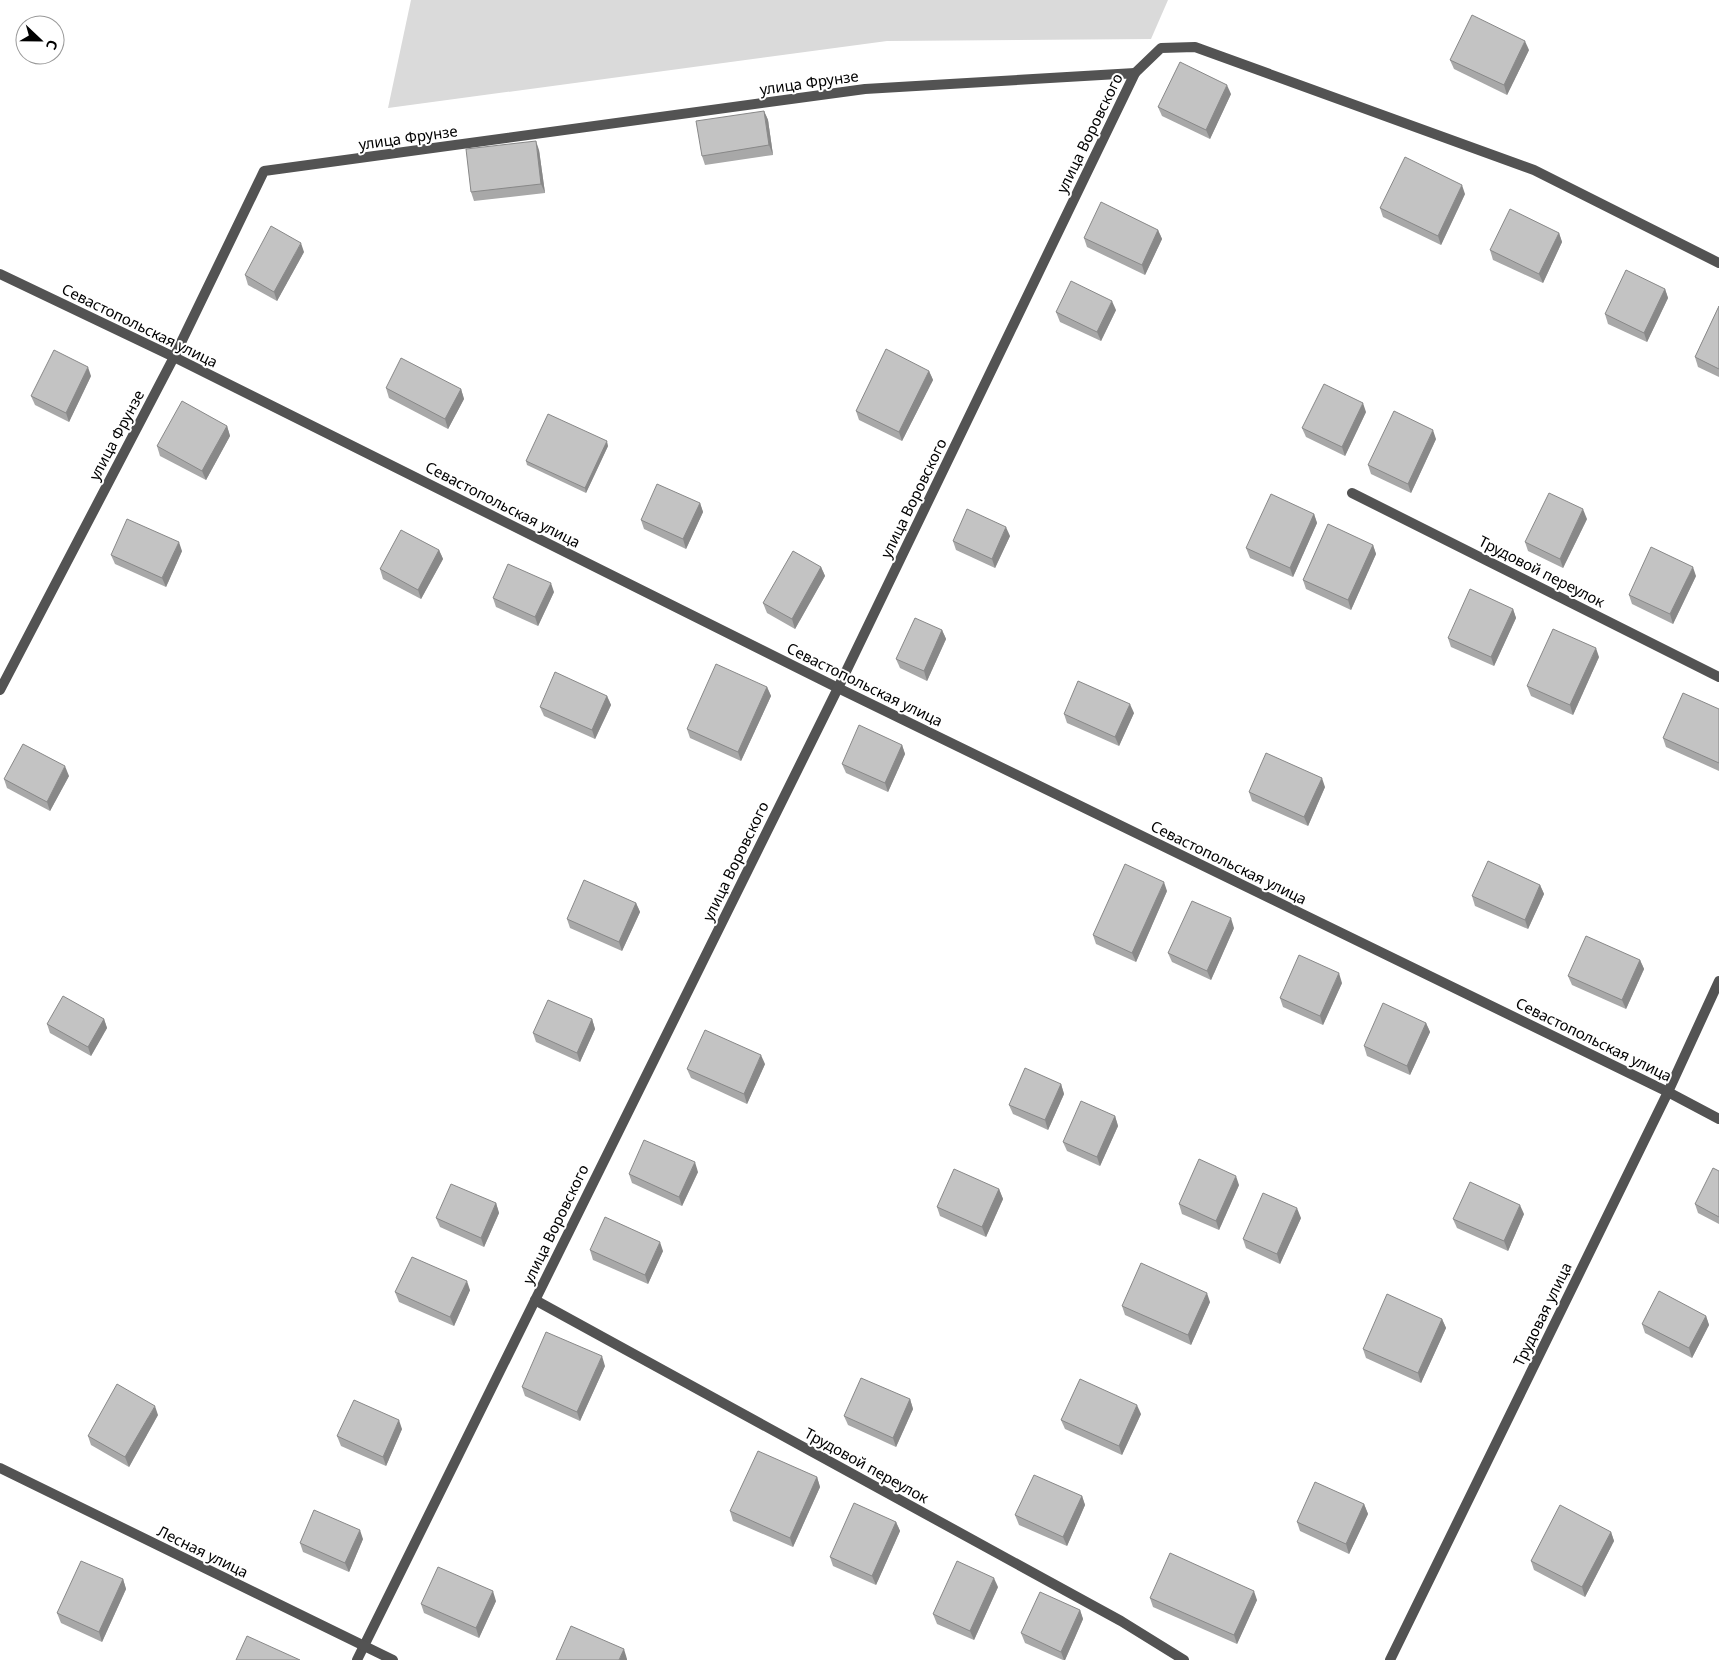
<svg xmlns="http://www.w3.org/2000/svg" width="1719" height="1660" viewBox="0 0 1719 1660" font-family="'Noto Sans',sans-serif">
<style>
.green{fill:#dadada}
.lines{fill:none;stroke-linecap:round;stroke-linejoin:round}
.service{stroke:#535353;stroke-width:10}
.minor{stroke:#535353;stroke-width:10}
.tertiary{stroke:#535353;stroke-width:10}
.wall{fill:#a8a8a8}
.shaded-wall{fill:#888}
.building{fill:#c3c3c3;stroke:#888}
.labels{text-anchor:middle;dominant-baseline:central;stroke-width:4;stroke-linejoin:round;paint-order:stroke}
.street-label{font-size:15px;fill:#000;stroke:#fff}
</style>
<rect width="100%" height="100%" fill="#fff"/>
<polygon class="green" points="411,0 1168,0 1151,39 887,41 388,108"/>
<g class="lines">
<g class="service">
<polyline points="1135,73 1161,48 1195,47 1534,170 1719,263"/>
<polyline points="535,1300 1121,1621 1184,1660"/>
</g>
<g class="minor">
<polyline points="0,274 174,357 838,688 1668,1092"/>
<polyline points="1352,493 1719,677"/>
<polyline points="0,690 174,357 264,171 865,89 1135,73 838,688 357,1660"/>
<polyline points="0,1468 393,1660"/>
</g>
<g class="tertiary">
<polyline points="1668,1092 1719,1119"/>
<polyline points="1390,1660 1668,1092 1719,981"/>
</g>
</g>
<g class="wall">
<polygon points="1529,50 1507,95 1454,69 1450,60"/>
<polygon points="1231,94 1210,139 1162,116 1158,107"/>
<polygon points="764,111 768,120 773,155 705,165 702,156"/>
<polygon points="539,150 545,193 474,201 471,192"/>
<polygon points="1465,194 1441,245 1383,217 1380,208"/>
<polygon points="1158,230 1162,239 1145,275 1087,247 1084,238"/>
<polygon points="1559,233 1562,242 1543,283 1493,260 1490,250"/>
<polygon points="304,252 277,301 248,285 245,275"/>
<polygon points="1665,289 1668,298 1647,342 1608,324 1605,314"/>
<polygon points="1719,306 1719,377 1698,367 1695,357"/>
<polygon points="1116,310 1101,341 1060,322 1056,312"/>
<polygon points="929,371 933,380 902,441 859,420 856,411"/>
<polygon points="91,376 69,422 35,405 31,396"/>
<polygon points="386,388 461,389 464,399 448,429 389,398"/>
<polygon points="1366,412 1345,456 1306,437 1302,428"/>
<polygon points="227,426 230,436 206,480 160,456 157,446"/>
<polygon points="1436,439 1411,493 1371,474 1368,465"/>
<polygon points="608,446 586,493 527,465 526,461"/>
<polygon points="700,503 703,512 686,549 644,529 641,520"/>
<polygon points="1314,514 1317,523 1293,577 1250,558 1246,548"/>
<polygon points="1587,519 1563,568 1528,551 1525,542"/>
<polygon points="1010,536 995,568 956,550 953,541"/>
<polygon points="1373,545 1376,554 1351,610 1306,589 1303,580"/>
<polygon points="439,550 443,559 421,599 383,579 380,569"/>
<polygon points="182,551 166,587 115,564 111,555"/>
<polygon points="821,567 825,576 795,629 767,613 763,603"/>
<polygon points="1696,576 1673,624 1632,604 1629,595"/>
<polygon points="554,592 538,626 496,607 493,598"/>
<polygon points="1513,609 1516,618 1494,666 1451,647 1448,638"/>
<polygon points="942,630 946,639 927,681 900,668 896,659"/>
<polygon points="1599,657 1573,715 1531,696 1527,686"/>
<polygon points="767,687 771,696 741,761 690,738 687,729"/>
<polygon points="607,696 611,705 595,739 544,716 540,707"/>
<polygon points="1719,709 1719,771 1666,747 1663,738"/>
<polygon points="1134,713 1119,746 1067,723 1064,714"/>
<polygon points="902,745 905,754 888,792 846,773 842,764"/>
<polygon points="69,776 50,811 7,788 4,779"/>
<polygon points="1325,787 1308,826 1252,801 1249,792"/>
<polygon points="1540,885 1544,894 1528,929 1475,906 1472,896"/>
<polygon points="1167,891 1136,962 1096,944 1093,935"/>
<polygon points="636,903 640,912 622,951 570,928 567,919"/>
<polygon points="1234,928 1211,980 1172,962 1168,953"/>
<polygon points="1640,960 1644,969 1626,1009 1572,985 1568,976"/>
<polygon points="1342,983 1323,1025 1283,1007 1280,998"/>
<polygon points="104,1019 107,1028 91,1056 50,1033 47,1024"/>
<polygon points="592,1019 595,1029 580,1062 536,1042 533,1033"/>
<polygon points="1426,1023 1430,1032 1410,1075 1367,1056 1364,1046"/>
<polygon points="765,1064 747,1104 691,1078 687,1069"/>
<polygon points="1061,1084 1064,1094 1048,1130 1013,1114 1009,1105"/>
<polygon points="1115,1116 1118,1126 1100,1166 1067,1151 1063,1142"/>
<polygon points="1719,1171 1719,1224 1698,1213 1695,1204"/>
<polygon points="698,1172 682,1206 632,1183 629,1174"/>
<polygon points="1239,1185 1219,1230 1182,1214 1179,1204"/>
<polygon points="999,1189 1003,1199 986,1237 940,1216 937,1207"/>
<polygon points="496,1203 499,1213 484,1247 440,1227 436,1218"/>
<polygon points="1524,1214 1508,1251 1457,1228 1453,1219"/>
<polygon points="1301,1218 1280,1264 1246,1248 1243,1239"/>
<polygon points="590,1250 663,1251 648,1284 593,1260"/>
<polygon points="470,1290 454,1326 399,1302 395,1292"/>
<polygon points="1210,1302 1191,1345 1125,1315 1122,1306"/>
<polygon points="1706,1316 1709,1325 1692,1358 1645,1333 1642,1324"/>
<polygon points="1442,1319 1446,1328 1421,1383 1366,1358 1363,1349"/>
<polygon points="605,1366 580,1421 525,1396 522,1387"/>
<polygon points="910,1399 913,1409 896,1447 848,1425 844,1416"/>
<polygon points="1141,1414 1122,1455 1065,1429 1061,1420"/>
<polygon points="158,1415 129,1467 91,1445 88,1436"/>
<polygon points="402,1429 386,1466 341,1446 337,1436"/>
<polygon points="817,1477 820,1487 793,1547 733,1521 730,1511"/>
<polygon points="1082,1496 1085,1505 1067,1546 1019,1525 1015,1515"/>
<polygon points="1364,1504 1368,1514 1349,1554 1300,1531 1297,1522"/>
<polygon points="896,1522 900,1531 876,1585 833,1566 830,1557"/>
<polygon points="1611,1532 1614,1541 1585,1597 1534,1570 1531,1561"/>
<polygon points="363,1539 349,1572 303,1552 300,1543"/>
<polygon points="123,1579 126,1589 102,1642 61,1623 57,1613"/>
<polygon points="998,1587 974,1640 937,1624 933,1614"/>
<polygon points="1150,1598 1257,1600 1237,1644 1153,1607"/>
<polygon points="496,1601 479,1638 424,1613 421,1604"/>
<polygon points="1080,1610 1083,1619 1065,1660 1063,1660 1025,1643 1021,1633"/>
</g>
<g class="shaded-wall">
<polygon points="1525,41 1529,50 1507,95 1504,85"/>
<polygon points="1227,85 1231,94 1210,139 1206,130"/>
<polygon points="764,111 768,120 773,155 769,145"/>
<polygon points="536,141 539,150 545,193 541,184"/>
<polygon points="1462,185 1465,194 1441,245 1438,236"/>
<polygon points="1158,230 1162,239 1145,275 1142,265"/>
<polygon points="1559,233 1562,242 1543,283 1539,274"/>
<polygon points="301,243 304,252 277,301 274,292"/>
<polygon points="1665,289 1668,298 1647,342 1644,333"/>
<polygon points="1112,301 1116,310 1101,341 1097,332"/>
<polygon points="88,367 91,376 69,422 66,413"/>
<polygon points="929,371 933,380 902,441 899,432"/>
<polygon points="461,389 464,399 448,429 445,419"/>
<polygon points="1363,403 1366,412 1345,456 1342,447"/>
<polygon points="227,426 230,436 206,480 202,471"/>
<polygon points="1433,430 1436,439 1411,493 1408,484"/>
<polygon points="607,441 608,446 586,493 585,488"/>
<polygon points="700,503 703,512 686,549 683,539"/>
<polygon points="1583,509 1587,519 1563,568 1560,559"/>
<polygon points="1314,514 1317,523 1293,577 1290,568"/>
<polygon points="1006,527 1010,536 995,568 992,559"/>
<polygon points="179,542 182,551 166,587 162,578"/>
<polygon points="1373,545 1376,554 1351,610 1348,600"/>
<polygon points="439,550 443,559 421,599 418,590"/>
<polygon points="821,567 825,576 795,629 792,619"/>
<polygon points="1693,567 1696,576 1673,624 1670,614"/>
<polygon points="551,583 554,592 538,626 535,617"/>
<polygon points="1513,609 1516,618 1494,666 1491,657"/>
<polygon points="942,630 946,639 927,681 924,671"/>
<polygon points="1596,648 1599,657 1573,715 1570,705"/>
<polygon points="767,687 771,696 741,761 738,752"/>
<polygon points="607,696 611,705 595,739 592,730"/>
<polygon points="1130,704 1134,713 1119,746 1115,737"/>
<polygon points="902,745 905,754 888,792 885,783"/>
<polygon points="65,766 69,776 50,811 47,802"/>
<polygon points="1322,778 1325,787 1308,826 1304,817"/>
<polygon points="1164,882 1167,891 1136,962 1132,953"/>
<polygon points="1540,885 1544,894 1528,929 1525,920"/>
<polygon points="636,903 640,912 622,951 619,942"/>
<polygon points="1231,918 1234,928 1211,980 1207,971"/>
<polygon points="1640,960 1644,969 1626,1009 1622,1000"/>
<polygon points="1339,973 1342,983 1323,1025 1320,1016"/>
<polygon points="104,1019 107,1028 91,1056 88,1047"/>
<polygon points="592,1019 595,1029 580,1062 577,1053"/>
<polygon points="1426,1023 1430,1032 1410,1075 1407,1066"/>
<polygon points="761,1055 765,1064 747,1104 744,1094"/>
<polygon points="1061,1084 1064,1094 1048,1130 1045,1120"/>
<polygon points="1115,1116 1118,1126 1100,1166 1097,1157"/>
<polygon points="695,1162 698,1172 682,1206 679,1197"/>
<polygon points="1236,1176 1239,1185 1219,1230 1216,1221"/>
<polygon points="999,1189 1003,1199 986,1237 982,1227"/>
<polygon points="496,1203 499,1213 484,1247 481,1238"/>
<polygon points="1520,1205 1524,1214 1508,1251 1504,1241"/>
<polygon points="1297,1208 1301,1218 1280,1264 1277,1254"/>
<polygon points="660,1242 663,1251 648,1284 645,1275"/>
<polygon points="467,1281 470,1290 454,1326 450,1317"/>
<polygon points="1207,1293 1210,1302 1191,1345 1188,1335"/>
<polygon points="1706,1316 1709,1325 1692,1358 1689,1348"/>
<polygon points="1442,1319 1446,1328 1421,1383 1418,1373"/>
<polygon points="602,1356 605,1366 580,1421 577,1412"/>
<polygon points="910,1399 913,1409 896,1447 893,1438"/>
<polygon points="1137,1405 1141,1414 1122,1455 1119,1446"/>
<polygon points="155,1406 158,1415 129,1467 125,1457"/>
<polygon points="399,1420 402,1429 386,1466 383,1457"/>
<polygon points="817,1477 820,1487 793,1547 790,1538"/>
<polygon points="1082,1496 1085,1505 1067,1546 1063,1537"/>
<polygon points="1364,1504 1368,1514 1349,1554 1346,1544"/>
<polygon points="896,1522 900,1531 876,1585 872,1576"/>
<polygon points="360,1530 363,1539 349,1572 345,1563"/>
<polygon points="1611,1532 1614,1541 1585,1597 1582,1587"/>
<polygon points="994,1578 998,1587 974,1640 970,1631"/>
<polygon points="123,1579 126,1589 102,1642 99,1632"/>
<polygon points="493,1591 496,1601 479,1638 476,1628"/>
<polygon points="1254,1591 1257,1600 1237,1644 1234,1635"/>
<polygon points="1080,1610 1083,1619 1065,1660 1064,1660 1061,1652"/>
<polygon points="624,1649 627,1659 627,1660 619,1660"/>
</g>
<g class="building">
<polygon points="1472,15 1525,41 1504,85 1450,60"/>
<polygon points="1180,62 1227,85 1206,130 1158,107"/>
<polygon points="764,111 769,145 702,156 696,121"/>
<polygon points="536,141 541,184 471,192 466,149"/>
<polygon points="1405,157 1462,185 1438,236 1380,208"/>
<polygon points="1101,202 1158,230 1142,265 1084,238"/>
<polygon points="1510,209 1559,233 1539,274 1490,250"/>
<polygon points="271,226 301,243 274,292 245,275"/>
<polygon points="1626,270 1665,289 1644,333 1605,314"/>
<polygon points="1071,281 1112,301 1097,332 1056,312"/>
<polygon points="1719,306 1719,369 1695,357"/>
<polygon points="886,349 929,371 899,432 856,411"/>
<polygon points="54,350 88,367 66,413 31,396"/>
<polygon points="401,358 461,389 445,419 386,388"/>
<polygon points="1324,384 1363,403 1342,447 1302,428"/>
<polygon points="182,401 227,426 202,471 157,446"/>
<polygon points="1394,411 1433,430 1408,484 1368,465"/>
<polygon points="548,414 607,441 585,488 526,461"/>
<polygon points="657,484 700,503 683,539 641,520"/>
<polygon points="1549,493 1583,509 1560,559 1525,542"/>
<polygon points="1271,494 1314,514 1290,568 1246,548"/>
<polygon points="967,509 1006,527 992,559 953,541"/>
<polygon points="127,519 179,542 162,578 111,555"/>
<polygon points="1328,524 1373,545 1348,600 1303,580"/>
<polygon points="401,530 439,550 418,590 380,569"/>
<polygon points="1651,547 1693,567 1670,614 1629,595"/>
<polygon points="793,551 821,567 792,619 763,603"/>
<polygon points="508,564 551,583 535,617 493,598"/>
<polygon points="1470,589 1513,609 1491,657 1448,638"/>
<polygon points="915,618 942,630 924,671 896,659"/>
<polygon points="1553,629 1596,648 1570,705 1527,686"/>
<polygon points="716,664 767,687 738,752 687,729"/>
<polygon points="555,672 607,696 592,730 540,707"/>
<polygon points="1078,681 1130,704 1115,737 1064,714"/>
<polygon points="1683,693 1719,709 1719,763 1663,738"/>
<polygon points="859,725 902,745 885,783 842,764"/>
<polygon points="23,744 65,766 47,802 4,779"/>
<polygon points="1266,753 1322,778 1304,817 1249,792"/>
<polygon points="1488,861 1540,885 1525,920 1472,896"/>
<polygon points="1125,864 1164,882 1132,953 1093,935"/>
<polygon points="584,880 636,903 619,942 567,919"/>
<polygon points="1192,901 1231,918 1207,971 1168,953"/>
<polygon points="1586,936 1640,960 1622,1000 1568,976"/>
<polygon points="1299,955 1339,973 1320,1016 1280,998"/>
<polygon points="63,996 104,1019 88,1047 47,1024"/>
<polygon points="548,1000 592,1019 577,1053 533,1033"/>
<polygon points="1383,1003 1426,1023 1407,1066 1364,1046"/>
<polygon points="705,1030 761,1055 744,1094 687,1069"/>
<polygon points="1025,1068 1061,1084 1045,1120 1009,1105"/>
<polygon points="1081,1101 1115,1116 1097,1157 1063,1142"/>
<polygon points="644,1140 695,1162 679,1197 629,1174"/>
<polygon points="1199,1159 1236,1176 1216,1221 1179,1204"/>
<polygon points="1713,1168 1719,1171 1719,1217 1695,1204"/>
<polygon points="954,1169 999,1189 982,1227 937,1207"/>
<polygon points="1470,1182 1520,1205 1504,1241 1453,1219"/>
<polygon points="451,1184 496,1203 481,1238 436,1218"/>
<polygon points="1263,1193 1297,1208 1277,1254 1243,1239"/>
<polygon points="605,1217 660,1242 645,1275 590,1250"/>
<polygon points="412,1257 467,1281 450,1317 395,1292"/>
<polygon points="1141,1263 1207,1293 1188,1335 1122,1306"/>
<polygon points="1659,1291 1706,1316 1689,1348 1642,1324"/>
<polygon points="1387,1294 1442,1319 1418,1373 1363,1349"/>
<polygon points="546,1332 602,1356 577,1412 522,1387"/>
<polygon points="861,1378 910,1399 893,1438 844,1416"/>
<polygon points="1080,1379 1137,1405 1119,1446 1061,1420"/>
<polygon points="117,1384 155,1406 125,1457 88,1436"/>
<polygon points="354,1400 399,1420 383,1457 337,1436"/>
<polygon points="758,1451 817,1477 790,1538 730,1511"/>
<polygon points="1034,1475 1082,1496 1063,1537 1015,1515"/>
<polygon points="1315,1482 1364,1504 1346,1544 1297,1522"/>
<polygon points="854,1503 896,1522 872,1576 830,1557"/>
<polygon points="1560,1505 1611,1532 1582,1587 1531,1561"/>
<polygon points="314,1510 360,1530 345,1563 300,1543"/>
<polygon points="1170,1553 1254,1591 1234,1635 1150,1598"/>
<polygon points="81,1561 123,1579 99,1632 57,1613"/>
<polygon points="957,1561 994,1578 970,1631 933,1614"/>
<polygon points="438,1567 493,1591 476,1628 421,1604"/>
<polygon points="1040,1592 1080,1610 1061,1652 1021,1633"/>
<polygon points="571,1626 624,1649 619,1660 556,1660"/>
<polygon points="247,1636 300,1660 236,1660"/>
</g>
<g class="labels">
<g class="street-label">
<text transform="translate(809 82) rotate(-8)">улица Фрунзе</text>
<text transform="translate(1089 133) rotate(-64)">улица Воровского</text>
<text transform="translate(408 137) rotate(-8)">улица Фрунзе</text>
<text transform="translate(140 325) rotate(26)">Севастопольская улица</text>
<text transform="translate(116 435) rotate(-62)">улица Фрунзе</text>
<text transform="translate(913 498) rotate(-64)">улица Воровского</text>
<text transform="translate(503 504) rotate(27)">Севастопольская улица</text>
<text transform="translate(1542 571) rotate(27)">Трудовой переулок</text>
<text transform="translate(865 684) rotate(26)">Севастопольская улица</text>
<text transform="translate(735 861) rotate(-64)">улица Воровского</text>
<text transform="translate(1229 862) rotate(26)">Севастопольская улица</text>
<text transform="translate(1594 1039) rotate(26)">Севастопольская улица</text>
<text transform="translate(555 1224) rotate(-64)">улица Воровского</text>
<text transform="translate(1542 1314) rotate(-64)">Трудовая улица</text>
<text transform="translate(867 1465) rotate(29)">Трудовой переулок</text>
<text transform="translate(203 1551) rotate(26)">Лесная улица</text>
</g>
</g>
<g transform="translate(40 40) rotate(112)"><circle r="24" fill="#ffffff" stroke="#999999"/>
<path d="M0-4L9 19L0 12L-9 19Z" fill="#000000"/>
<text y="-8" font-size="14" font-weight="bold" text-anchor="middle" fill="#000000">С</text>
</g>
</svg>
